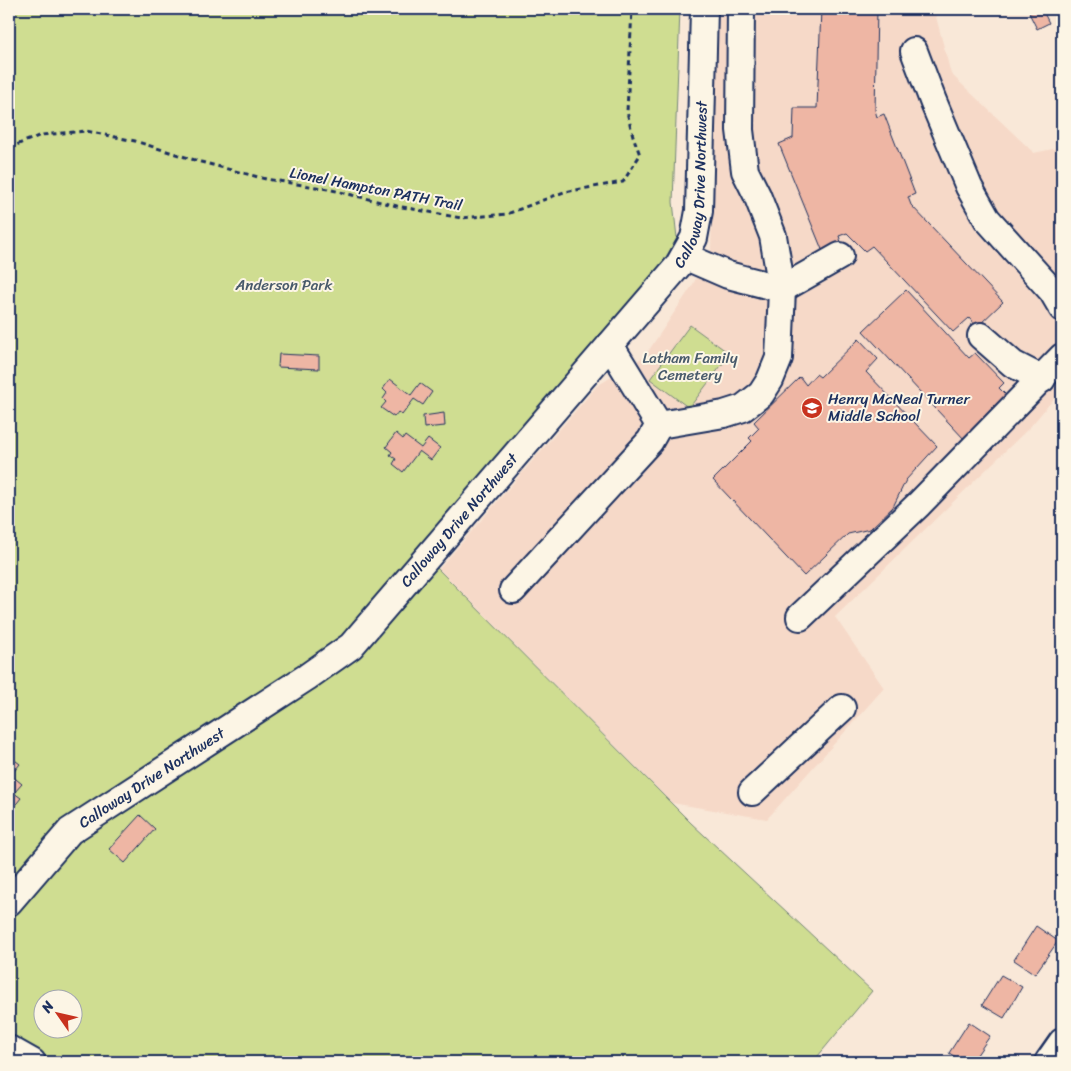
<svg xmlns="http://www.w3.org/2000/svg" width="1071" height="1071" viewBox="0 0 1071 1071" font-family="Sriracha,sans-serif">
<style>
.built{fill:#f6d9c8}
.green{fill:#cfdd91;stroke:#758678;fill-rule:evenodd}
.building{fill:#eeb6a4;stroke:#1b2f5e}
.lines{fill:none;stroke-linecap:round;stroke-linejoin:round}
.minor-casing{stroke:#1b2f5e;stroke-width:30}
.path{stroke:#1b2f5e;stroke-width:3;stroke-dasharray:5 4;stroke-linecap:butt}
.minor{stroke:#fcf5e5;stroke-width:26}
.labels{text-anchor:middle;dominant-baseline:central;stroke-width:4;stroke-linejoin:round;paint-order:stroke}
.street-label{font-size:15px;fill:#1b2f5e;stroke:#fcf5e5}
.park-label{font-size:15px;fill:#485a6b;stroke:#fcf5e5}
.poi-label{font-size:15px;fill:#1b2f5e;stroke:#fcf5e5;text-anchor:start}
</style>
<rect width="100%" height="100%" fill="#f9e8d8"/>
<filter id="ink" filterUnits="userSpaceOnUse"><feTurbulence type="fractalNoise" baseFrequency=".02" numOctaves="2"/><feDisplacementMap in="SourceGraphic" scale="10" xChannelSelector="R" yChannelSelector="G"/><feConvolveMatrix kernelMatrix="1 2 1 2 8 2 1 2 1" color-interpolation-filters="sRGB"/></filter>
<g filter="url(#ink)">
<polygon class="built" points="717,9 934,9 951,74 1034,153 1062,147 1062,389 1030,427 835,617 884,688 767,819 672,803 439,569 597,386 645,356 692,286 711,250"/>
<g class="green">
<path d="M9,9H680L673,202L677,238L660,267L420,551L691,823L872,991L813,1062H9ZM42,998H72V1028H42Z"/>
<polygon points="690,325 730,354 689,408 650,379"/>
</g>
<g class="building">
<polygon points="821,9 877,9 875,110 877,117 884,114 915,194 908,197 911,205 1003,302 977,327 969,318 953,332 872,246 865,251 847,233 839,236 842,245 823,252 779,144 793,138 794,108 817,108"/>
<polygon points="1038,9 1042,9 1049,23 1037,29 1029,13"/>
<polygon points="906,290 969,358 975,353 1004,383 999,388 1009,398 965,440 863,331"/>
<polygon points="859,339 878,359 866,372 937,446 906,480 893,507 870,529 848,534 804,576 713,480 752,441 749,438 759,428 754,422 800,377 806,385 816,374 820,377"/>
<polygon points="279,354 319,356 319,369 278,367"/>
<polygon points="390,379 411,395 420,383 432,392 423,405 414,399 402,415 398,412 394,417 381,408 386,402 383,399 387,393 383,389"/>
<polygon points="444,413 445,426 424,428 423,416"/>
<polygon points="396,433 403,439 405,436 421,448 428,439 440,448 431,460 419,451 403,472 393,464 396,459 390,455 392,452 386,447"/>
<polygon points="1059,702 1062,702 1062,722 1057,721"/>
<polygon points="12,758 20,764 11,775 22,784 14,793 21,798 9,813 9,761"/>
<polygon points="140,815 155,829 125,863 109,849"/>
<polygon points="1062,908 1062,922 1055,916"/>
<polygon points="1036,926 1058,941 1035,974 1014,960"/>
<polygon points="1001,975 1022,987 1004,1018 982,1005"/>
<polygon points="969,1022 990,1036 972,1062 964,1062 949,1053"/>
</g>
<g class="lines">
<g class="minor-casing">
<g id="minor">
<polyline points="914,51 933,101 969,187 987,219 1052,291 1062,308"/>
<polyline points="684,256 728,275 782,289 840,256"/>
<polyline points="981,336 1013,364 1042,379"/>
<polyline points="659,425 724,414 743,408 761,394 770,380 779,358 782,289 773,236 757,195 745,171 740,130 741,9"/>
<polyline points="513,590 650,441 659,425 610,345"/>
<polyline points="800,617 919,504 1062,357"/>
<polyline points="752,792 842,708"/>
<path id="s1" d="M9,902L70,831L307,677L351,646L678,266L694,238L699,211L704,9"/>
<polyline points="9,1049 32,1062"/>
<polyline points="1048,1062 1062,1042"/>
</g>
</g>
<polyline class="path" points="9,148 41,135 86,131 135,141 201,162 266,179 328,189 397,206 461,218 507,214 564,192 623,182 640,155 633,136 627,112 632,9"/>
<use href="#minor" class="minor"/>
</g>
</g>
<defs>
<g id="school-disc" transform="scale(1.125)"><circle r="9.5" fill="#c8321e" stroke="#fcf5e5"/><path d="M0-5L7-2L0 1L-7-2ZM-4 1L0 2.5L4 1V4Q0 6-4 4Z" fill="#fff"/></g>
</defs>
<g fill-rule="evenodd">
<use href="#school-disc" x="812" y="408"/>
</g>
<g class="labels">
<g class="street-label">
<text stroke="none"><textPath href="#s1" startOffset="1016">Calloway Drive Northwest</textPath></text>
<text transform="translate(376 189) rotate(11)">Lionel Hampton PATH Trail</text>
<text stroke="none"><textPath href="#s1" startOffset="596">Calloway Drive Northwest</textPath></text>
<text stroke="none"><textPath href="#s1" startOffset="191">Calloway Drive Northwest</textPath></text>
</g>
<g class="park-label">
<text x="284" y="285">Anderson Park</text>
<text x="690" y="358">Latham Family<tspan x="690" dy="17">Cemetery</tspan></text>
</g>
<g class="poi-label">
<text x="828" y="399">Henry McNeal Turner<tspan x="828" dy="17">Middle School</tspan></text>
</g>
</g>
<rect width="1071" height="1071" fill="none" stroke="#fcf5e5" stroke-width="30"/>
<rect x="15" y="15" width="1041" height="1041" fill="none" stroke="#1b2f5e" stroke-width="2" filter="url(#ink)"/>
<g transform="translate(58 1014) rotate(304)"><circle r="24" fill="#fcf5e5" stroke="#a2a6af"/>
<path d="M0-4L9 19L0 12L-9 19Z" fill="#c8321e"/>
<text y="-8" font-size="14" font-weight="bold" text-anchor="middle" fill="#1b2f5e">N</text>
</g>
</svg>
